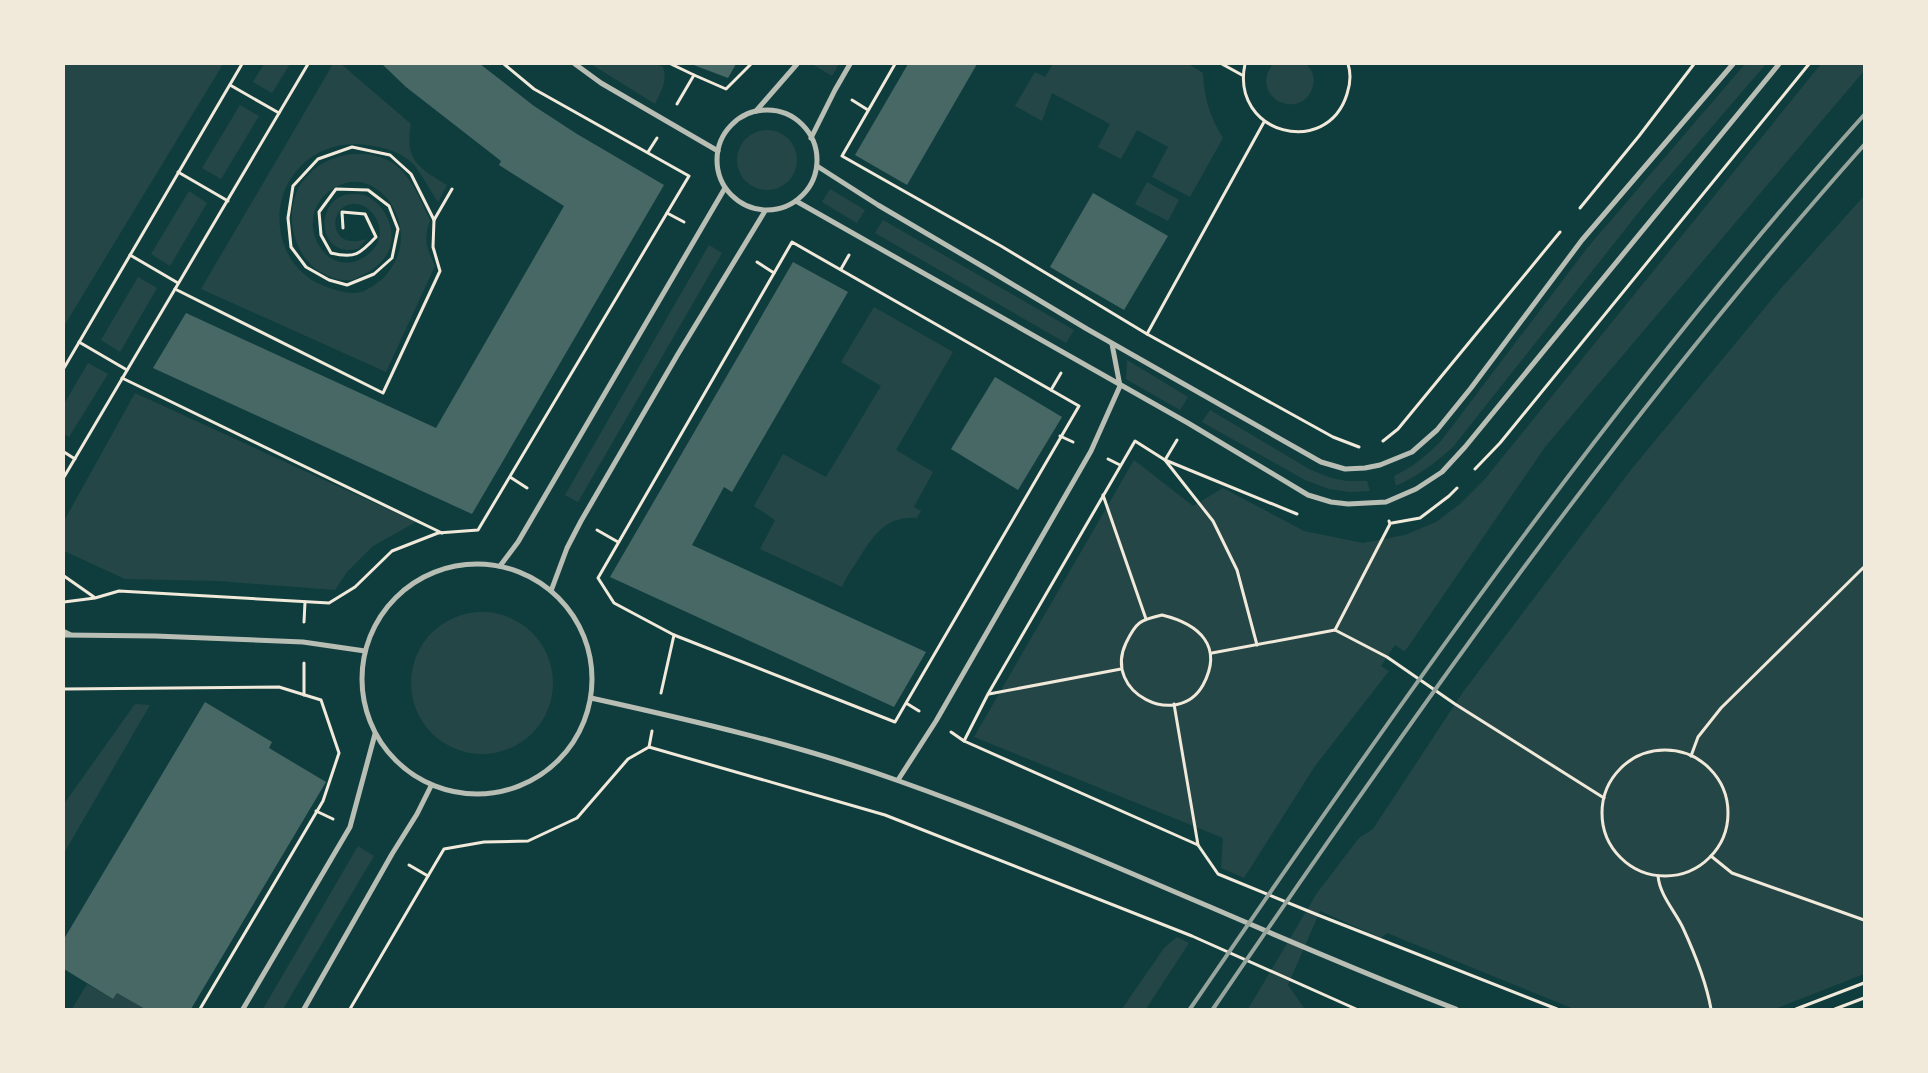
<svg xmlns="http://www.w3.org/2000/svg" width="1928" height="1073" viewBox="0 0 1928 1073" font-family="'PT Sans Narrow',sans-serif">
<style>
.green{fill:#244646}
.building{fill:#486865}
.lines{fill:none;stroke-linecap:round;stroke-linejoin:round}
.path{stroke:#f1e9da;stroke-width:3}
.service{stroke:#b8beb3;stroke-width:4}
.minor{stroke:#b8beb3;stroke-width:5}
.rail{stroke:#97a49c;stroke-width:4}
</style>
<rect width="100%" height="100%" fill="#0f3d3e"/>
<g class="green">
<polygon points="64,64 223,64 64,326"/>
<polygon points="264,64 290,64 272,93 253,82"/>
<path d="M333,64H341L411,124C404,160 419,168 447,185L438,202C430,190 423,176 414,165C402,152 384,147 367,145C307,136 262,193 286,250C293,265 306,279 322,285C333,290 352,296 364,291C370,288 376,284 381,280C385,277 388,273 391,268C421,227 378,161 334,188C287,216 327,286 367,255C372,251 377,246 379,239C384,223 369,202 352,204C331,206 329,239 351,241C356,242 362,240 367,239L358,249C351,250 346,251 339,248C315,238 322,194 352,194C359,194 365,194 370,198C380,204 387,214 390,225C397,253 379,269 354,279C343,283 329,277 319,271C288,251 282,200 309,174C332,151 374,146 399,168C414,182 421,202 430,220C423,240 427,248 435,266L386,372L201,289Z"/>
<path d="M591,64H656L663,67C668,81 661,91 655,104Z"/>
<polygon points="812,64 839,64 832,76"/>
<path d="M1053,64H1188L1203,73C1204,98 1210,117 1223,138L1190,197L1152,177L1168,147L1137,130L1121,159L1098,147L1110,124L1052,93L1042,121L1015,106L1035,72L1045,77Z"/>
<path d="M1273,64H1306C1313,71 1316,79 1312,89C1299,122 1248,96 1273,64Z"/>
<path d="M1745,64H1766L1646,203L1453,447C1435,463 1418,476 1396,486L1394,476C1413,467 1426,456 1441,441L1588,247Z"/>
<polygon points="1821,64 1864,64 1864,71 1545,447 1408,647 1404,651 1395,645 1381,666 1389,671 1315,766 1244,878 1221,868 1223,838 974,737 1134,460 1193,506 1223,488 1304,531 1363,543 1405,535 1436,522 1460,504 1485,479"/>
<polygon points="240,105 259,116 221,179 202,168"/>
<circle cx="767" cy="160" r="30"/>
<polygon points="1147,182 1179,200 1168,221 1135,204"/>
<polygon points="830,189 865,210 857,223 822,202"/>
<polygon points="189,191 207,203 170,266 151,254"/>
<polygon points="1864,196 1864,974 1775,1009 1574,1009 1387,933 1381,938 1320,911 1288,985 1304,1008 1307,1009 1248,1009 1317,893 1359,838 1373,829 1463,692 1630,471 1782,287"/>
<polygon points="883,220 1074,330 1066,343 875,233"/>
<polygon points="709,245 722,253 578,502 565,495"/>
<polygon points="138,277 157,288 120,352 101,340"/>
<path d="M874,307L953,352L896,450L933,472L914,507L921,511L917,518C885,516 873,536 858,560C852,569 846,577 842,587L760,549L775,520L754,506L783,454L826,477L881,386L841,362Z"/>
<polygon points="1127,360 1188,397 1180,410 1126,379"/>
<polygon points="88,363 108,374 69,437 64,434 64,404"/>
<polygon points="135,393 416,522 373,546 347,572 335,590 218,581 125,579 64,551 64,521"/>
<polygon points="1210,410 1309,469 1331,478 1347,481 1367,481 1370,491 1350,492 1329,489 1305,480 1202,422"/>
<circle cx="482" cy="683" r="71"/>
<polygon points="135,704 150,705 64,853 64,806 66,801"/>
<polygon points="358,846 374,856 283,1009 263,1009"/>
<polygon points="1177,937 1189,943 1146,1009 1122,1009 1164,948"/>
<polygon points="87,984 113,999 117,993 145,1009 72,1009"/>
</g>
<g class="building">
<polygon points="382,64 480,64 534,106 577,134 664,185 472,514 153,368 186,313 436,428 564,206 499,165 501,161 406,87"/>
<polygon points="691,64 736,64 728,78"/>
<polygon points="908,64 977,64 907,185 855,155"/>
<polygon points="1093,193 1168,236 1124,310 1050,267"/>
<polygon points="793,262 848,292 732,492 724,487 692,545 926,652 894,707 610,577"/>
<polygon points="995,377 1062,417 1018,490 951,449"/>
<polygon points="205,702 272,742 269,748 326,782 191,1009 145,1009 117,993 113,999 64,969 64,939"/>
</g>
<g class="lines">
<g class="path">
<polyline points="671,64 694,75"/>
<polyline points="895,64 842,156 1001,246 1147,334 1333,437 1359,447"/>
<polyline points="1222,64 1242,75"/>
<path d="M1245,64C1230,134 1327,159 1347,94C1350,85 1351,73 1348,64"/>
<polyline points="230,85 279,113"/>
<polyline points="852,100 868,110"/>
<polyline points="677,104 694,75 726,89 751,64"/>
<polyline points="648,152 657,138"/>
<polyline points="178,172 228,201"/>
<polyline points="1580,208 1639,136 1694,64"/>
<polyline points="667,213 684,222"/>
<path d="M343,228L342,212L365,214L376,237C360,254 355,259 331,253L321,235L319,212L336,189L368,190L389,206L398,229L392,258L374,274L347,285L329,280L306,267L291,247L288,218L293,186L318,159L352,147L390,155L411,174L434,220"/>
<polyline points="130,255 178,283"/>
<polyline points="757,262 774,273"/>
<polyline points="841,269 849,255"/>
<polyline points="175,289 383,393 440,271 433,247 434,220 452,189"/>
<polyline points="1147,334 1264,122"/>
<polyline points="79,342 127,370"/>
<polyline points="64,368 242,64"/>
<polyline points="122,378 442,533"/>
<polyline points="1051,390 1061,373"/>
<polyline points="1060,436 1073,442"/>
<polyline points="1177,440 1165,460 1297,514"/>
<polyline points="1383,441 1398,429 1560,232"/>
<polyline points="64,452 75,459"/>
<polyline points="1108,459 1120,465"/>
<polyline points="1475,469 1500,443 1809,64"/>
<polyline points="64,477 308,64"/>
<polyline points="510,477 527,488"/>
<polyline points="1103,495 1146,619"/>
<polyline points="1392,523 1420,518 1449,496 1457,488"/>
<polyline points="597,530 618,542"/>
<polyline points="64,576 94,597"/>
<polyline points="64,602 95,598 119,591 329,603 355,587 392,551 438,533 478,530 689,176 534,89 504,64"/>
<path d="M1162,615C1199,624 1224,646 1203,685C1178,730 1102,693 1126,643C1136,622 1140,620 1162,615Z"/>
<polyline points="304,622 305,602"/>
<polyline points="1335,630 1390,524 1389,521"/>
<polyline points="1212,653 1335,630 1387,657 1455,704 1604,798"/>
<polyline points="304,663 304,695"/>
<polyline points="64,689 279,687 321,700 339,753 323,801 200,1009"/>
<polyline points="661,693 674,635"/>
<polyline points="989,694 1121,669"/>
<polyline points="906,703 1079,406 792,242 598,578 614,603 674,635 895,722 906,703 919,711"/>
<polyline points="1174,704 1198,845 1218,874 1318,915 1557,1009"/>
<polyline points="951,732 964,741 1198,845"/>
<polyline points="964,741 988,694 1135,441 1165,460 1213,521 1237,570 1257,645"/>
<polyline points="649,747 652,731"/>
<circle cx="1665" cy="813" r="63"/>
<polyline points="1691,756 1698,737 1721,708 1864,567"/>
<polyline points="316,811 333,819"/>
<polyline points="1711,856 1732,873 1864,920"/>
<polyline points="428,876 444,849 484,842 528,841 577,818 628,759 649,747 885,815 1192,936 1356,1009"/>
<path d="M1658,876C1660,896 1675,911 1683,928C1695,954 1706,981 1711,1009"/>
<polyline points="350,1009 428,876 409,865"/>
<polyline points="1796,1009 1864,983"/>
<polyline points="1835,1009 1864,998"/>
</g>
<polyline class="service" points="64,631 70,634"/>
<g class="minor">
<polyline points="575,64 601,83 718,151"/>
<circle cx="767" cy="160" r="50"/>
<polyline points="756,111 797,64"/>
<polyline points="811,138 835,90 850,64"/>
<polyline points="817,166 878,205 987,269 1087,329 1321,462 1345,469 1365,468 1380,465 1412,452 1437,430 1471,388 1582,240 1733,64"/>
<polyline points="796,201 1188,423 1308,495 1331,502 1348,504 1386,502 1416,489 1442,472 1465,447 1779,64"/>
<circle cx="477" cy="679" r="115"/>
<polyline points="500,566 518,542 725,188"/>
<polyline points="551,591 567,548 581,521 678,354 765,211"/>
<polyline points="64,635 155,636 303,642 365,651"/>
<path d="M591,698C695,721 799,745 899,781C1088,848 1268,937 1456,1009"/>
<polyline points="898,780 936,721 1091,451 1120,386 1112,344"/>
<polyline points="243,1009 350,827 375,734"/>
<polyline points="304,1009 392,854 417,814 431,786"/>
</g>
<g class="rail">
<path d="M1190,1009C1401,701 1614,394 1864,115"/>
<path d="M1213,1009C1416,711 1624,415 1864,145"/>
</g>
</g>
<rect width="1928" height="1073" fill="none" stroke="#f1e9da" stroke-width="130"/>
</svg>
